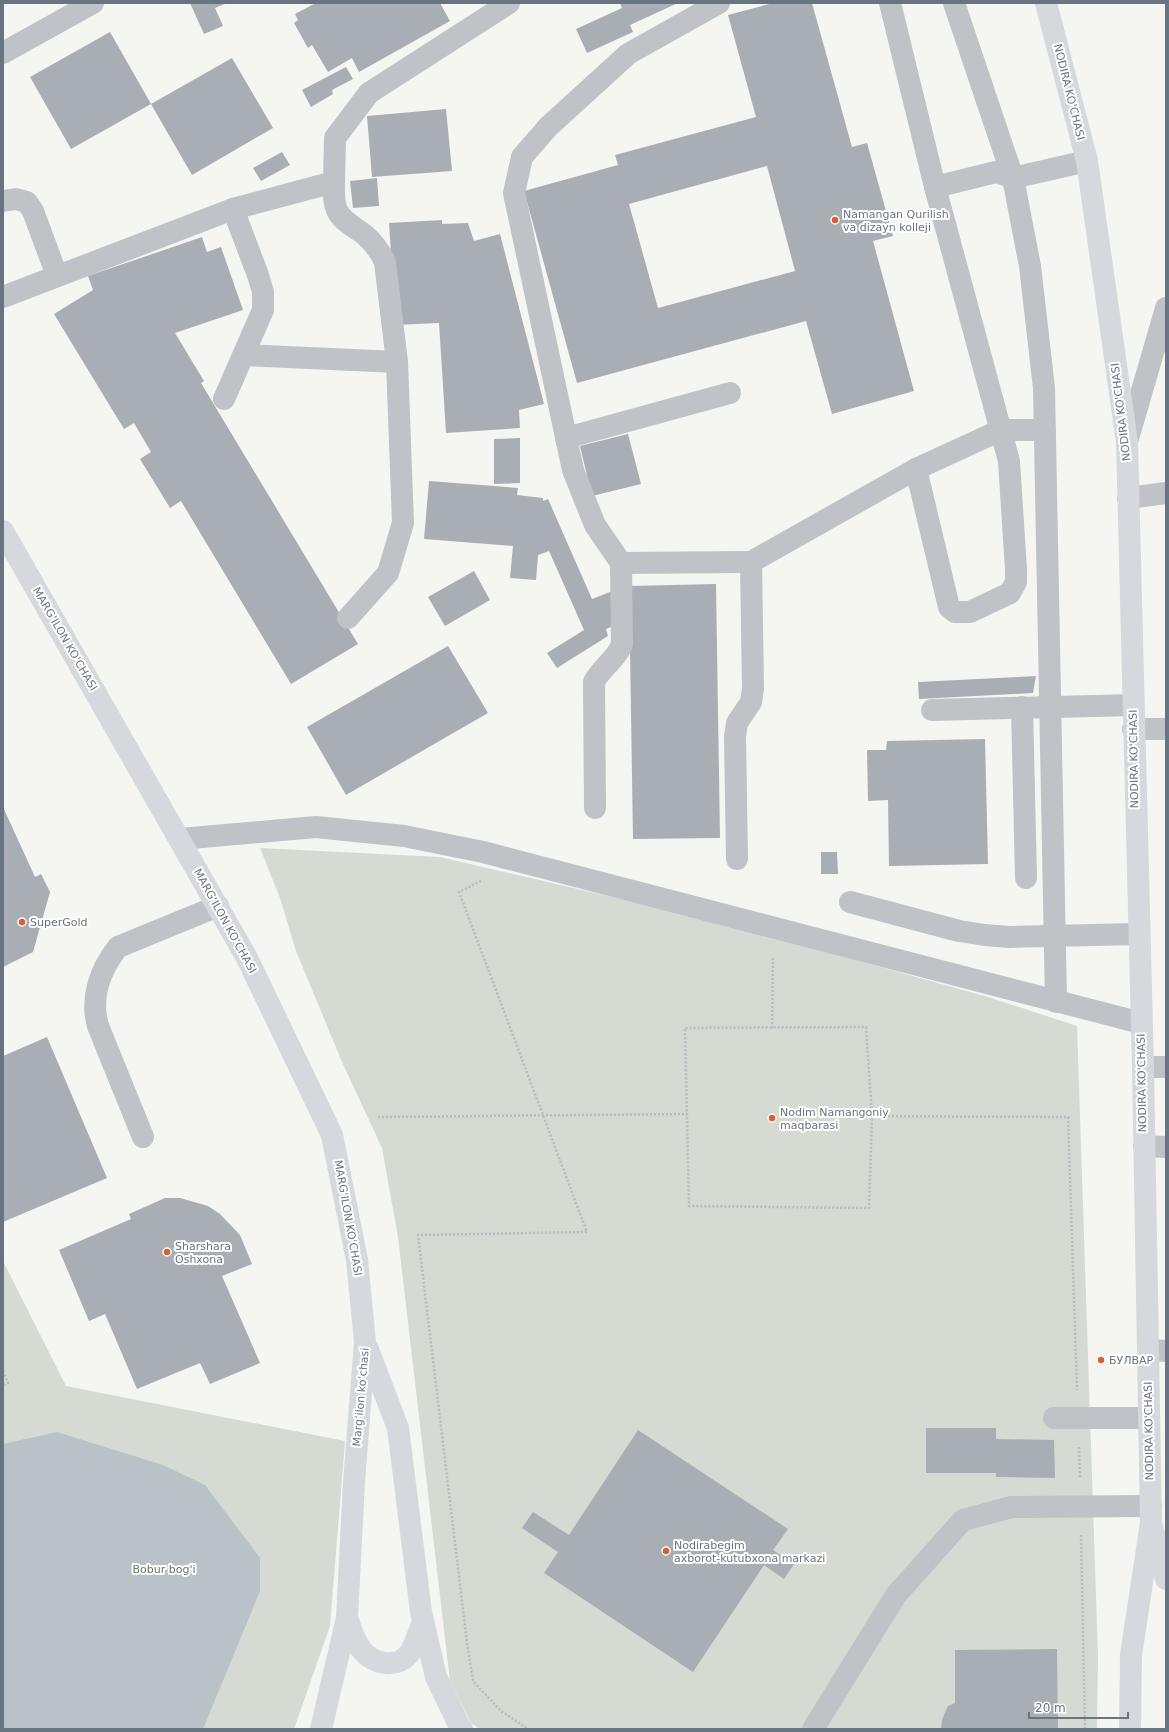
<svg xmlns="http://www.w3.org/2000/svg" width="1169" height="1732" viewBox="0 0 1169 1732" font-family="'DejaVu Sans',sans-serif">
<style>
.green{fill:#d5dad2}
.water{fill:#b8c2c7}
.building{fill:#a8aeb4;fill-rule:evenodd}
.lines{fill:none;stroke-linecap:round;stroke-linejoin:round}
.path{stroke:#b9bbbe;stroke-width:2.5;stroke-dasharray:2 2;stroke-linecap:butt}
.minor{stroke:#bfc2c6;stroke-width:22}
.major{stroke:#d5d8dc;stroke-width:22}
.poi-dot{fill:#d66032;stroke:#fff;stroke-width:1.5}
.labels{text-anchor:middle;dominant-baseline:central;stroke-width:4;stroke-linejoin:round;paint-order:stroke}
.street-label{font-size:11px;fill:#677481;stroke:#fff}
.poi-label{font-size:11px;fill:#677481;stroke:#fff;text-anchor:start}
.park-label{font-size:11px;fill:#687965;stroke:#fff}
</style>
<rect width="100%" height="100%" fill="#f5f6f2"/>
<g class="green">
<polygon points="260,848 440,857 724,923 988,997 1077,1026 1098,1656 1097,1729 480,1729 471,1723 450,1681 398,1237 382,1148 342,1062 296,951 280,898"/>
<polygon points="3,1261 66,1386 345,1441 330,1626 294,1729 3,1729"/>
</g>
<polygon class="water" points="57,1432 163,1465 205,1485 260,1558 260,1591 203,1729 3,1729 3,1444"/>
<g class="building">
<polygon points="190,3 227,3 215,8 223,26 204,34"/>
<polygon points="316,3 440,3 450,21 359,72 352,58 328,72 312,45 308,48 294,23 298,20 295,14"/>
<polygon points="620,3 678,3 630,25 633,32 587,53 576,29 622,8"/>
<path d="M773,3H812L852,147L867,143L893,236L873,241L914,391L832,414L806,321L577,383L524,191L618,165L615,155L756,117L728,15ZM767,166L795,271L658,308L629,204Z"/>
<polygon points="110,32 151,104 71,149 30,77"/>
<polygon points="232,58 273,128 192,175 151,104"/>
<polygon points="346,67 353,79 332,90 333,94 311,107 302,90"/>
<polygon points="446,109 452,171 372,177 367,116"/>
<polygon points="282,152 290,165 261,181 253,168"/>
<polygon points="377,178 379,206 353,208 350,181"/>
<polygon points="442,220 442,224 468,223 474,241 500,234 544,404 519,410 520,428 446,433 439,323 396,325 389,223"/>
<polygon points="202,237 207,252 221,247 243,310 175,333 204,381 201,383 358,644 291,684 181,501 170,508 140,459 151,452 134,423 124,429 54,314 93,290 88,276"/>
<polygon points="628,434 641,484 592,496 580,446"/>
<polygon points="520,438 520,483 494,484 494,439"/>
<polygon points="429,481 518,488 517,495 543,498 543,501 548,499 592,599 610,592 621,591 622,622 606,629 608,636 557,668 547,653 584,630 549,551 538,555 536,580 510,578 513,546 424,539"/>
<polygon points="474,571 490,600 445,626 428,597"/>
<polygon points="716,584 720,838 633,839 629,586"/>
<polygon points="448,646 488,713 346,795 307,727"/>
<polygon points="1036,676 1033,693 919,699 918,682"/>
<polygon points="985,739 988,864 889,866 888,800 868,801 867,750 886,750 887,741"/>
<polygon points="3,807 35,877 41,874 50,892 33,952 3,967"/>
<polygon points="821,852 837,852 838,874 821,874"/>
<polygon points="47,1037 107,1178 3,1222 3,1056"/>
<polygon points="165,1198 180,1198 208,1206 220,1214 240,1235 252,1264 222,1276 260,1363 210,1384 200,1363 137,1389 105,1314 89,1321 59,1250 131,1219 129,1214"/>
<polygon points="926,1428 996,1428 996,1439 1054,1440 1055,1478 996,1477 996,1473 926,1473"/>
<polygon points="638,1430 788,1529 773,1550 794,1564 784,1579 764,1565 693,1672 544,1573 558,1552 522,1528 533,1512 569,1535"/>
<polygon points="1057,1649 1058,1729 941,1729 942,1720 946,1710 948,1706 955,1703 955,1650"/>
</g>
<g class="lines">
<g class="path">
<polyline points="481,881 459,892 587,1232 418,1235 467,1643 473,1681 501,1711 528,1729"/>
<polygon points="866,1027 872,1116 869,1208 689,1206 685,1028"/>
<polyline points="772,1028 773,956"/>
<polyline points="872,1116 1068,1117 1077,1390"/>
<polyline points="378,1117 687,1114"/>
<polyline points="3,1371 8,1383 3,1385"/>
<polyline points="1079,1447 1080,1478"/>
<polyline points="1081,1535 1085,1729"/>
</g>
<g class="minor">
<polyline points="890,3 935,187 1009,461 1016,570 1016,582 1010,593 970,612 955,612 949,607 916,469"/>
<polyline points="954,3 1013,178 1030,266 1044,388 1056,1002"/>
<polyline points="3,53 93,3"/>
<polyline points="334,182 335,138 369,93 509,3"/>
<polyline points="935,187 996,172 1013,178 1087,161"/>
<polyline points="3,201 16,199 27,202 33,211 57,276"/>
<path d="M3,297L233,209L334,182C334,191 333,202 337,210C342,222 355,227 365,235C374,243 380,251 385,262L397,362L403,523L388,573L348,618"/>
<polyline points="244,355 397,362"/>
<polyline points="224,399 263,310 263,292 258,275 233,209"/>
<polyline points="566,438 730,393"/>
<polyline points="1127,442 1166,308"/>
<polyline points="1128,498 1166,493"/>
<polyline points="621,563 595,525 573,470 514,193 522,157 548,127 628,54 719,3"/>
<polyline points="1022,707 1026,878"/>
<polyline points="932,710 1133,705"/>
<polyline points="1133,729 1166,729"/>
<path d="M595,808L594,682C601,668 617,659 622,644L621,563L751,562"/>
<polyline points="180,839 316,827 404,836 483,852 1141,1023"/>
<polyline points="737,859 735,737 737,723 751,702 753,689 751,562 916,469 1001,430 1045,430"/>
<polyline points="850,902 959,931 985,935 1009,937 1139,934"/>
<polyline points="1143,1067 1166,1067"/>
<path d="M143,1137L98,1026C90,998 100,970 118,947L218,906"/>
<polyline points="1144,1146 1166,1147"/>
<polyline points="1148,1350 1166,1351"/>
<polyline points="1054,1418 1149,1418"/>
<polyline points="813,1729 896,1595 963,1520 1012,1507 1151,1506"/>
</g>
<g class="major">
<polyline points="1046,3 1087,161 1127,442 1143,1067 1151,1523"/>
<polyline points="3,531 247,958 332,1135 357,1260 365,1342 354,1482 347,1618 321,1729"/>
<polyline points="367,1347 398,1428 421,1612 436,1677 459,1725 462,1729"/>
<path d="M347,1618C351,1628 354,1641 361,1649C373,1665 399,1670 411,1651C416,1642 419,1631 423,1622"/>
<polyline points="1130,1729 1131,1655 1151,1523 1166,1579"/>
</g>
</g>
<g class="poi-dot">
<circle cx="835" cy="220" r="4"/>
<circle cx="22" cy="922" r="4"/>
<circle cx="772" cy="1118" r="4"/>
<circle cx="167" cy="1252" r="4"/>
<circle cx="1101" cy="1360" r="4"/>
<circle cx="666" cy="1551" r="4"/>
</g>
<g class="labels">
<g class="street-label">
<text transform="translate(1069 92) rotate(76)">NODIRA KO'CHASI</text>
<text transform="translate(1121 412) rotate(-97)">NODIRA KO'CHASI</text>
<text transform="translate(65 639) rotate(60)">MARG'ILON KO'CHASI</text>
<text transform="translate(1134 759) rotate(-91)">NODIRA KO'CHASI</text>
<text transform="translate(225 921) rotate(61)">MARG'ILON KO'CHASI</text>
<text transform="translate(1142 1083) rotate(-91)">NODIRA KO'CHASI</text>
<text transform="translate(348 1218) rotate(80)">MARG'ILON KO'CHASI</text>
<text transform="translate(361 1397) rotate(-85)">Margʻilon koʻchasi</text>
<text transform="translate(1149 1431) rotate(-91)">NODIRA KO'CHASI</text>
</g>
<g class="poi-label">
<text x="843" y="214">Namangan Qurilish<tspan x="843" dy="13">va dizayn kolleji</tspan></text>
<text x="30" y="922">SuperGold</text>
<text x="780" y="1112">Nodim Namangoniy<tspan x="780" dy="13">maqbarasi</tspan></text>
<text x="175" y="1246">Sharshara<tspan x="175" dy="13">Oshxona</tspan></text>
<text x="1109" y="1360">БУЛВАР</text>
<text x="674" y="1545">Nodirabegim<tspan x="674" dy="13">axborot-kutubxona markazi</tspan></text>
</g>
<g class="park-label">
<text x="164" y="1569">Bobur bog'i</text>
</g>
</g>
<rect width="1169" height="1732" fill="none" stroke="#677481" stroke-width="8"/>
<path d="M1029 1712v6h99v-6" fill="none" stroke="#677481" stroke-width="2"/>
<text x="1035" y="1712" font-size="12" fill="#677481" stroke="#ffffff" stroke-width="3" paint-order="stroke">20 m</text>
</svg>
